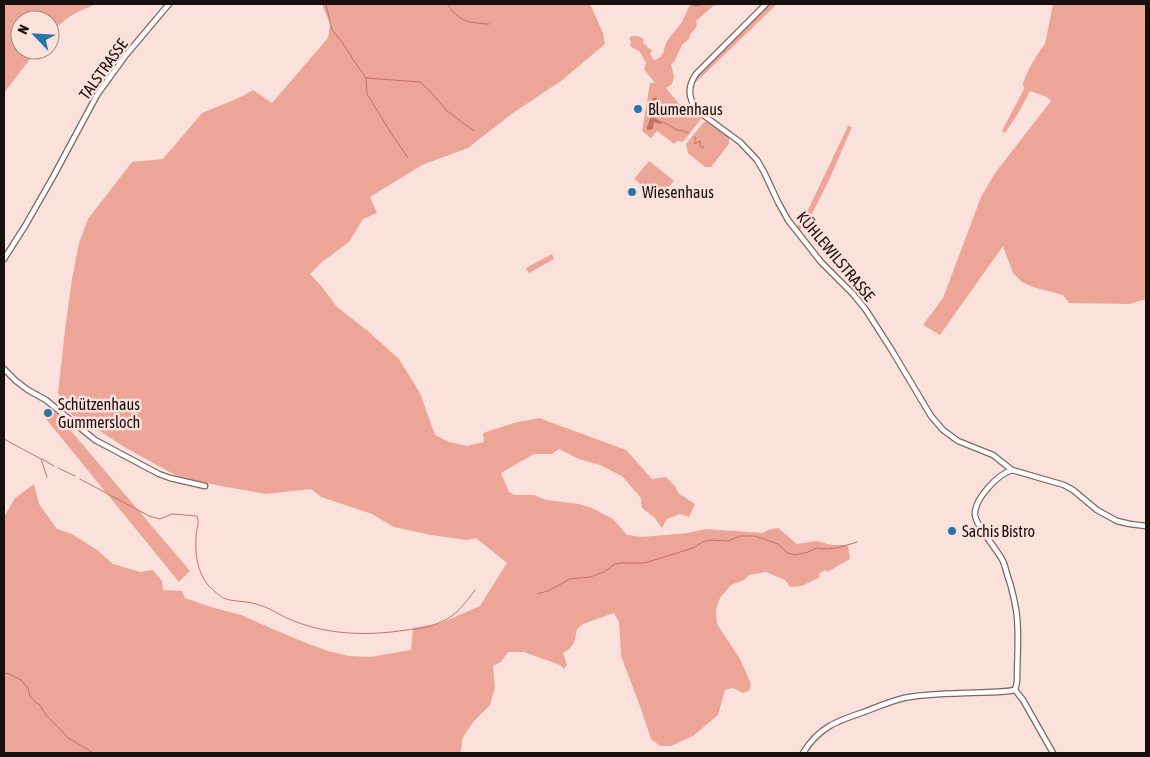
<svg xmlns="http://www.w3.org/2000/svg" width="1150" height="757" viewBox="0 0 1150 757" font-family="'Asap Condensed',sans-serif">
<style>
.green{fill:#eda597}
.water{fill:#c47262}
.lines{fill:none;stroke-linecap:round;stroke-linejoin:round}
.stream{stroke:#c47262;stroke-width:1}
.street-casing{stroke:#7e6763;stroke-width:7}
.street{stroke:#fff;stroke-width:4.5}
.poi-dot{fill:#2875a7;stroke:#fbe1db;stroke-width:2}
.labels{text-anchor:middle;dominant-baseline:central;stroke-width:5;stroke-linejoin:round;paint-order:stroke}
.street-label{font-size:16px;fill:#18100e;stroke:#fbe1db}
.poi-label{font-size:16px;fill:#18100e;stroke:#fbe1db;text-anchor:start}
</style>
<rect width="100%" height="100%" fill="#fbe1db"/>
<g class="green">
<path d="M4,4H97C77,11 64,18 50,35V20H20V50H37L4,93Z"/>
<path d="M322,4H590L603,33L605,44L561,81L513,113L468,148L422,165L370,197L377,213L363,219L349,242L322,262L310,274L322,287L337,307L369,332L399,359L420,393L435,435L449,442L467,446L484,442L483,433L514,423L539,418L626,450L652,479L666,477L675,486L678,493L695,504L689,517L680,514L667,519L662,528L654,517L642,508L641,498L622,476L600,465L579,459L559,449L552,454H534L501,473L509,492L515,495H534L546,500L579,504L592,508L613,519L627,535L642,537L688,533L706,529L763,533L768,530L778,528L797,544L817,541L831,545H848L850,559L827,572L825,570L819,574L820,577L802,586L790,587L785,580L766,572L749,575L744,580L731,585L720,598L716,610L717,624L740,659L751,684L749,691L743,693L733,688L725,690L718,715L693,736L671,746H660L651,739L640,706L621,656L619,622L614,613L583,624L577,629C575,641 575,646 563,653L567,665L564,669L560,665L524,652H508L501,662L493,666L495,687L490,705L473,722L462,739L461,751L459,753H4V517L15,498L34,484L39,504L57,529L72,534L97,550L113,564L140,572L153,570L162,581L163,590L182,591L185,598L211,607L241,615L296,639L328,651L349,656L370,657L411,650L413,628L441,623L480,606L507,563L476,538L467,540L431,535L394,527L372,514L321,497L311,489L265,494L205,483L175,475L126,448L92,426L72,415L58,393L65,330L72,279L79,243L88,219L132,162L163,159L202,113L241,97L253,90L272,103L328,38L330,24Z"/>
<path d="M691,4H721L713,6L696,21L697,26L690,35L689,39L682,45L674,62L671,64L674,77L672,84L666,88L679,104H682L699,115L701,119L683,142L677,141L674,144L657,131L651,138L642,131L650,83H655L644,69L646,63L640,52L630,46L631,41L629,39L631,36H637L644,39L643,43L647,46L648,48L652,50L650,54L654,60C665,57 663,50 667,41C671,35 678,28 682,22C685,16 687,9 691,4Z"/>
<polygon points="768,4 777,4 693,85 694,81 698,75"/>
<path d="M1053,4H1146V299L1130,304L1069,303L1063,295L1033,287L1022,282L1013,273L1003,246L940,335L923,325L943,298L981,197L995,173L1051,101L1047,97L1030,91L1019,112L1005,133L1002,131L1024,89L1023,83C1028,70 1036,55 1045,44Z"/>
<polygon points="704,122 709,122 729,137 729,144 711,167 705,167 688,153 686,144"/>
<polygon points="848,126 852,127 830,178 812,214 799,231 796,228 807,212"/>
<polygon points="649,161 674,181 659,199 634,179"/>
<polygon points="552,254 554,259 529,273 526,268"/>
<polygon points="55,412 190,571 179,582 46,419"/>
</g>
<polygon class="water" points="656,97 659,104 657,108 653,113 653,117 662,122 661,124 654,122 653,129 650,130 647,130 647,127 651,116 652,99"/>
<g class="lines">
<g class="stream">
<polyline points="326,4 332,30 342,42 354,61 366,78 367,94 391,133 408,158"/>
<path d="M448,4C457,22 471,23 489,24"/>
<polyline points="666,4 667,5"/>
<polyline points="694,6 705,4"/>
<polyline points="366,78 420,82 430,91 446,110 474,131"/>
<path d="M662,122C668,123 672,128 677,130C682,131 682,130 688,133"/>
<polyline points="694,137 696,138 694,144 700,141 700,146 704,148"/>
<polyline points="4,439 41,459 47,477"/>
<polyline points="42,459 54,466"/>
<polyline points="58,468 75,476"/>
<path d="M80,479L149,516L160,519L172,514L197,516C200,526 196,527 196,538C195,553 197,572 208,585C212,589 220,597 226,599C236,602 249,601 259,605C271,608 282,617 294,621C329,635 369,636 406,630C418,629 431,627 443,621C457,615 466,602 475,590"/>
<path d="M537,594L548,591L570,579L590,577L604,572L615,564L621,563H642L648,562L693,548L703,542L711,540L728,541L740,536H755L778,544L788,553L795,555L808,552L817,548C830,551 844,546 857,542"/>
<polyline points="4,673 9,674 21,680 28,688 30,696 36,703 39,704 46,715 62,731 68,738 87,749 93,753"/>
</g>
<g class="street-casing">
<g id="street">
<path d="M766,4L696,74C687,87 688,100 699,112L740,142L757,160L764,172L778,202L788,220L821,262L853,294L866,310L891,349L931,416L943,430L958,441L993,455L1012,470L1064,485L1073,490L1097,510L1117,521L1130,524L1146,526"/>
<polyline points="4,259 25,226 53,177 97,95 126,55 169,4"/>
<polyline points="4,369 16,381 28,390 46,400 95,440 159,474 170,478 205,486"/>
<path d="M1012,470C998,474 974,499 975,515C976,526 997,549 1003,561C1006,568 1007,576 1010,583C1013,594 1016,605 1017,617C1019,638 1017,660 1017,682L1015,690"/>
<polyline points="1015,690 1023,700 1053,753"/>
<path d="M803,753C819,727 837,721 864,712C877,707 891,701 904,698C924,694 945,694 965,693C980,692 1000,693 1015,690"/>
</g>
</g>
<use href="#street" class="street"/>
</g>
<g class="poi-dot">
<circle cx="638" cy="109" r="5"/>
<circle cx="632" cy="192" r="5"/>
<circle cx="48" cy="413" r="5"/>
<circle cx="952" cy="531" r="5"/>
</g>
<g class="labels">
<g class="street-label">
<text transform="translate(103 69) rotate(-54)">TALSTRASSE</text>
<text transform="translate(836 256) rotate(50)">KÜHLEWILSTRASSE</text>
</g>
<g class="poi-label">
<text x="648" y="109">Blumenhaus</text>
<text x="642" y="192">Wiesenhaus</text>
<text x="58" y="404">Schützenhaus<tspan x="58" dy="18">Gummersloch</tspan></text>
<text x="962" y="531">Sachis Bistro</text>
</g>
</g>
<rect width="1150" height="757" fill="none" stroke="#18100e" stroke-width="10"/>
<g transform="translate(35 35) rotate(295)"><circle r="24" fill="#fbe1db" stroke="#a08d89"/>
<path d="M0-4L9 19L0 12L-9 19Z" fill="#2875a7"/>
<text y="-8" font-size="14" font-weight="bold" text-anchor="middle" fill="#18100e">N</text>
</g>
</svg>
